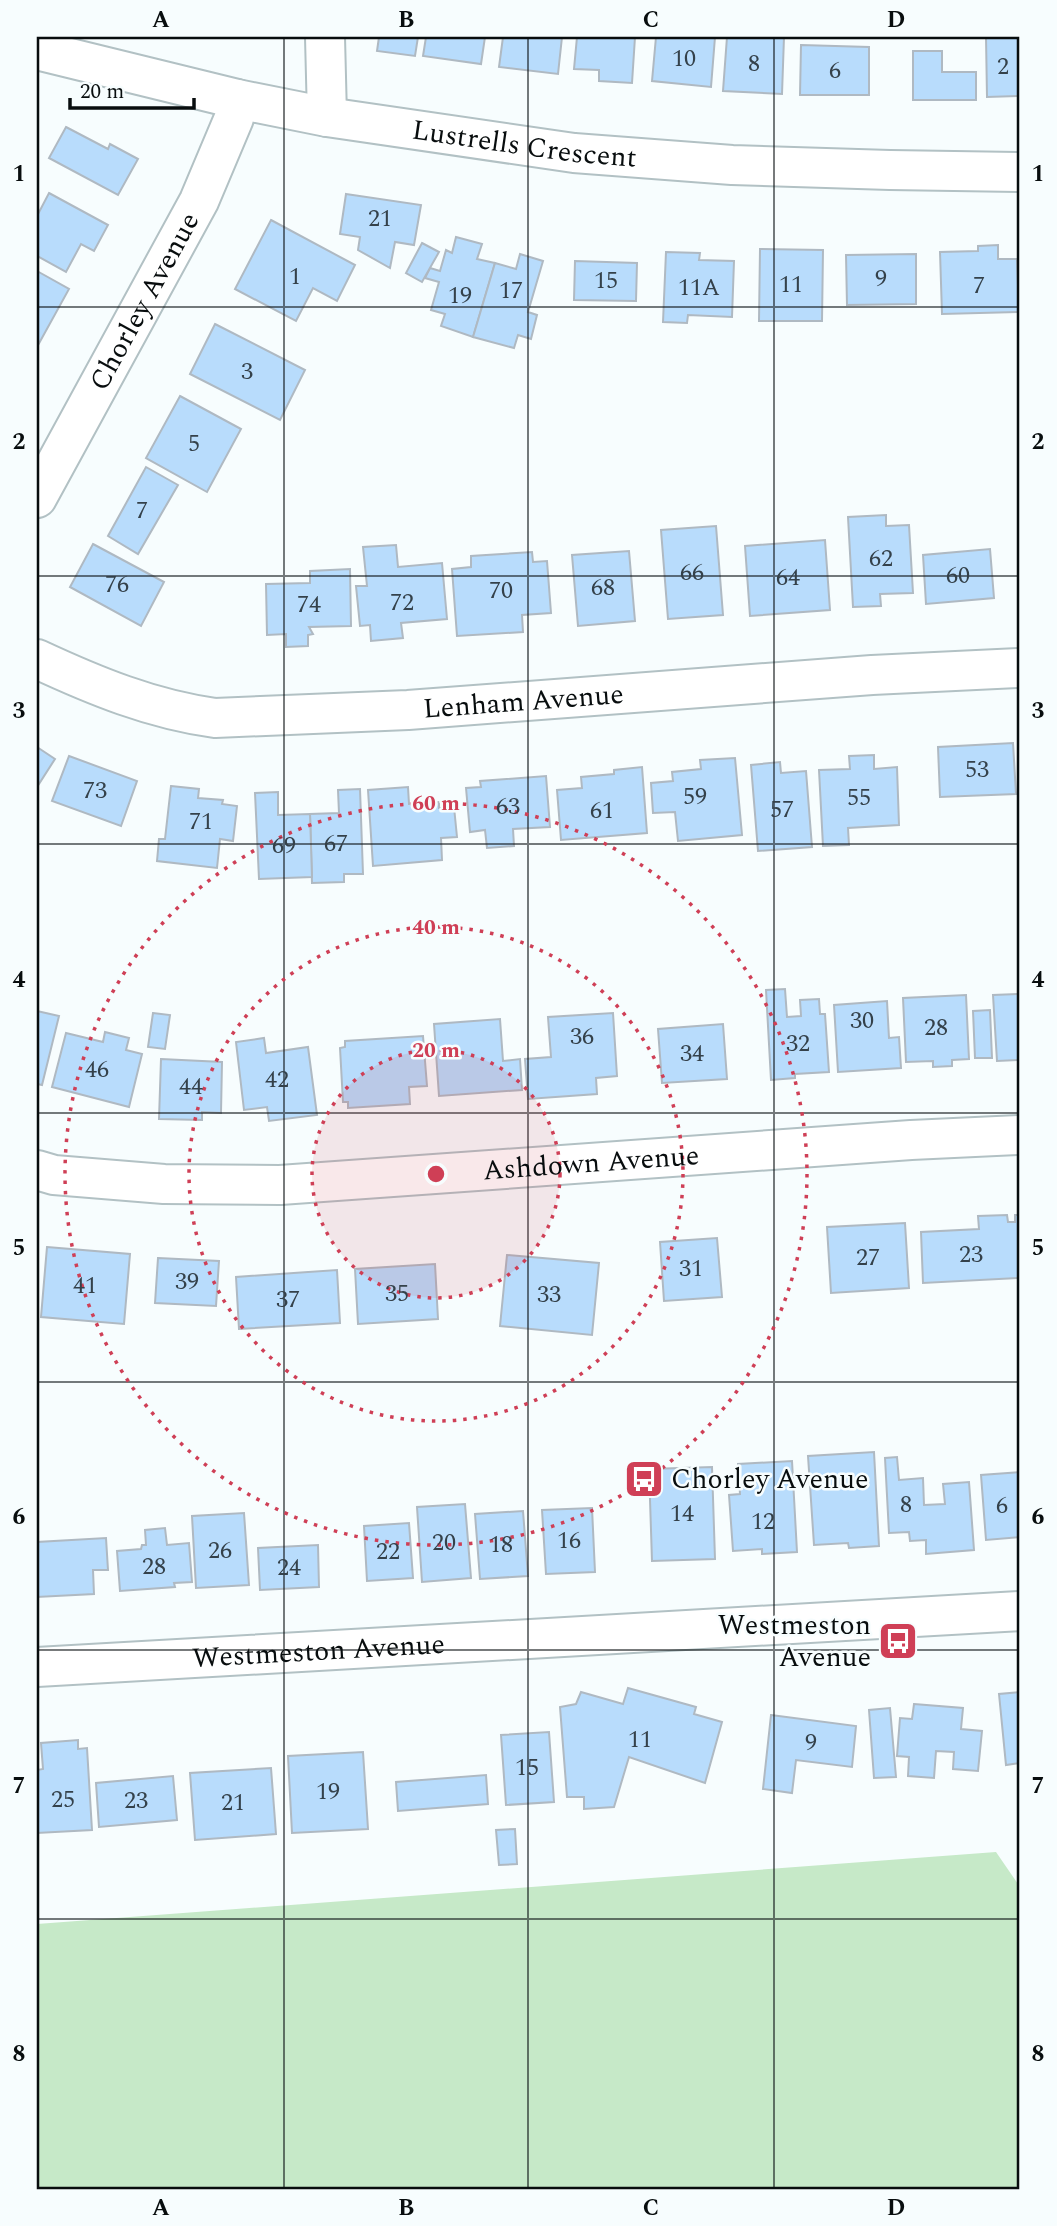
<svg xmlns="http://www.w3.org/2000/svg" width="1057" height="2226" viewBox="0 0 1057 2226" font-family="Spectral,serif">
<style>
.green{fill:#c6e9c8}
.building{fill:#b8dcfc;stroke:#afb9c2;stroke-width:2}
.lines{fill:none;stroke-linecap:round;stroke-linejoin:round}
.minor-casing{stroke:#b2c1c4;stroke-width:42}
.minor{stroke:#fff;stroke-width:38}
.grid{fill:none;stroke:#080d0e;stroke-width:2;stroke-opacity:0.55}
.ring{fill:none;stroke:#cf3f56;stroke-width:3.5;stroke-dasharray:3.5 7}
.labels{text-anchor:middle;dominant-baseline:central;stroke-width:5;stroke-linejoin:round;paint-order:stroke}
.number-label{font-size:24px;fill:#34414a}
.street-label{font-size:28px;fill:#080d0e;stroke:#f7fdfe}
.poi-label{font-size:28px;fill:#080d0e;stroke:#f7fdfe;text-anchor:start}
.centre{fill:#cf3f56;stroke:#f7fdfe;stroke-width:3.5}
.ring-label{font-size:21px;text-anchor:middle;font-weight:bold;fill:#cf3f56;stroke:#f7fdfe;stroke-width:5;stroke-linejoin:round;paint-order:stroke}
.neatline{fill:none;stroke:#080d0e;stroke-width:2.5}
.grid-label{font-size:23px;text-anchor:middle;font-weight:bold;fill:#080d0e}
</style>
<rect width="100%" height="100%" fill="#f7fdfe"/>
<polygon class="green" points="996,1852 1020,1887 1020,2189 37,2189 37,1924"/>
<g class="building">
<polygon points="379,37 418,37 415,56 377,51"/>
<polygon points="426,37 485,37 481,64 423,56"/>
<polygon points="503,37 562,37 558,74 499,67"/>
<polygon points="577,37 635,37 632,83 599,81 599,70 574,69"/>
<polygon points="656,37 715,37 711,87 652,81"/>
<polygon points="727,37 784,37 782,94 723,91"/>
<polygon points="986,37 1020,37 1020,96 987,97"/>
<polygon points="801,45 869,47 869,95 800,95"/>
<polygon points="913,51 942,51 942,72 976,72 976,100 913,100"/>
<polygon points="66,127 108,149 110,144 138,159 118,195 49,158"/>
<polygon points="49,193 108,225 94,251 81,244 66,272 37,256 37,216"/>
<polygon points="346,194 421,205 414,245 395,242 390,268 358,250 360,237 340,234"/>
<polygon points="271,220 355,265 337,301 313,288 296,321 235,289"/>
<polygon points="456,237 482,244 477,259 495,263 473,337 441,326 445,314 431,310 439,282 425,278 430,268 440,271 446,250 452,253"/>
<polygon points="422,243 439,252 422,282 406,273"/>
<polygon points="998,245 998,259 1017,259 1019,312 942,314 940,252 978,251 978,246"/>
<polygon points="760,249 823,250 822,321 759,321"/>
<polygon points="666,252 700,253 699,260 734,261 732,317 688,315 687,323 663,322"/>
<polygon points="520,254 543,261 528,312 537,315 531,339 518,335 514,348 473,337 495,263 516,269"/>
<polygon points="916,254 916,304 847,305 846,255"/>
<polygon points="575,261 637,263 636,301 574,300"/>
<polygon points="37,271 69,289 37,347"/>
<polygon points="215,324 305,370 280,420 190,374"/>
<polygon points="180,396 241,429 207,492 146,458"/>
<polygon points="146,467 178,485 138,554 108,536"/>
<polygon points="886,515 886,526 909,525 913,593 880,594 881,606 853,607 848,517"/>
<polygon points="716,526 723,615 668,619 661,530"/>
<polygon points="825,540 830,610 750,616 745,546"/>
<polygon points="93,544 164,582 141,626 70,587"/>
<polygon points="396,545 398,567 442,563 447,619 401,623 403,638 371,641 370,625 360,626 356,586 367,586 363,547"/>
<polygon points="990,549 994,598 926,604 923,555"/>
<polygon points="629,551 635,621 578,626 572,555"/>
<polygon points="532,552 533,562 547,561 551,613 522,615 523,632 457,636 452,569 471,567 471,556"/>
<polygon points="350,569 351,626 309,627 313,634 308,635 308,646 286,647 286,634 267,635 266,584 310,583 310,571"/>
<polygon points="1013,743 1016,794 940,797 938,747"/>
<polygon points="37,747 55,759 37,787"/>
<polygon points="874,755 874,769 897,767 899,825 848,828 849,845 823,846 819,770 850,769 849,756"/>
<polygon points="69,756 137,781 121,826 52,801"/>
<polygon points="735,758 742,835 678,841 675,812 653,813 651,783 673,781 672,772 701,769 700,760"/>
<polygon points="780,762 781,773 806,771 812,847 758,851 751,765"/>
<polygon points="642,767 647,833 561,840 557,790 582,788 581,777 614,774 614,770"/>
<polygon points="546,776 550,827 513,829 514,846 487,848 485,830 470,832 466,788 481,787 480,781"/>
<polygon points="171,786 199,789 198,798 223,800 222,804 237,806 233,841 220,839 217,868 157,861 159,839 165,839"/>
<polygon points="408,787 409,804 439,802 439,808 454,807 457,837 441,838 442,860 373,866 368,790"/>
<polygon points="360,789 363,874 344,874 344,882 312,883 310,814 339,813 338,790"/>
<polygon points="278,792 278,815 310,814 312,877 259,879 255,793"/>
<polygon points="785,989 787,1017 801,1016 800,1000 819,999 820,1014 825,1014 829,1072 795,1074 795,1078 771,1080 766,990"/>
<polygon points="1020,994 1020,1060 997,1061 993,995"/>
<polygon points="966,995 969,1059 952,1060 952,1066 933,1067 933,1061 906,1062 903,998"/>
<polygon points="887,1001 889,1038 899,1037 901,1068 838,1072 834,1005"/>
<polygon points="990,1010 992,1058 975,1058 973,1011"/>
<polygon points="37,1011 59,1016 42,1085 37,1084"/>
<polygon points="153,1013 170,1015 165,1049 148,1047"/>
<polygon points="613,1013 617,1076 596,1078 597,1094 528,1099 525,1059 551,1057 548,1017"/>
<polygon points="500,1019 503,1061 520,1059 522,1090 439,1096 434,1024"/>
<polygon points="723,1024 727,1079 662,1083 658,1029"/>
<polygon points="105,1032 129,1038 126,1050 142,1054 129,1107 52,1087 66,1033 103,1042"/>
<polygon points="423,1036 427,1086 409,1087 410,1104 348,1108 348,1102 343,1102 340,1048 345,1047 345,1041"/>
<polygon points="264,1038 266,1053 308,1047 317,1115 269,1121 267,1107 244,1110 236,1042"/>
<polygon points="161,1059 222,1062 221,1113 202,1112 202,1120 159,1119"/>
<polygon points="1007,1215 1008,1222 1015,1222 1015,1215 1020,1215 1020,1278 923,1283 921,1232 979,1229 978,1216"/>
<polygon points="905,1223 909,1288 831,1293 827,1227"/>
<polygon points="717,1238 722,1297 664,1301 660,1242"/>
<polygon points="47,1247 130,1254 124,1324 41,1317"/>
<polygon points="507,1255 599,1263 592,1335 500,1326"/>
<polygon points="158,1258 219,1261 216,1306 155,1303"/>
<polygon points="435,1264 438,1319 358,1324 355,1269"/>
<polygon points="337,1270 340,1323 239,1329 236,1277"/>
<polygon points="874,1452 879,1546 849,1548 848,1543 814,1545 808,1456"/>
<polygon points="897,1457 899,1480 923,1478 924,1505 945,1504 943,1484 969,1482 974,1550 926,1554 926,1540 910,1541 909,1532 889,1533 885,1458"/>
<polygon points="792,1461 797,1552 762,1554 762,1549 733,1551 729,1495 740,1494 738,1464"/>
<polygon points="712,1467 715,1559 652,1561 649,1469"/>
<polygon points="1020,1472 1020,1537 986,1540 981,1475"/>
<polygon points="465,1504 471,1578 422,1582 417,1507"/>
<polygon points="592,1508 595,1572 546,1574 542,1510"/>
<polygon points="523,1511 528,1576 480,1579 475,1514"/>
<polygon points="244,1513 249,1585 196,1588 192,1516"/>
<polygon points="409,1523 413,1578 367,1581 364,1526"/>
<polygon points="165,1528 167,1545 189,1543 192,1582 174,1583 175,1587 120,1591 117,1551 141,1549 142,1545 146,1545 145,1530"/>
<polygon points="106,1538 108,1570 93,1570 94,1594 37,1597 37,1542"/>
<polygon points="318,1545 319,1587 260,1590 258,1548"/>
<polygon points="628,1688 696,1707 694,1714 722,1722 705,1783 629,1757 614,1807 584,1809 584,1797 567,1797 560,1707 576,1704 581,1692 623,1704"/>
<polygon points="1020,1692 1020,1763 1006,1765 999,1694"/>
<polygon points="914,1704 963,1708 961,1729 982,1731 978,1771 953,1769 954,1752 936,1751 934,1778 908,1776 909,1757 897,1756 900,1718 912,1719"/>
<polygon points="890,1708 896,1777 874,1778 869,1710"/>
<polygon points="771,1715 856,1726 852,1767 796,1760 792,1793 763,1789"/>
<polygon points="549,1732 554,1802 506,1805 501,1735"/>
<polygon points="78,1740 78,1749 87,1748 92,1830 37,1833 37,1770 43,1769 41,1743"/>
<polygon points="363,1752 368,1829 292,1833 288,1756"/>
<polygon points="271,1768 276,1834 195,1840 190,1773"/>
<polygon points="486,1775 488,1804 398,1811 396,1782"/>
<polygon points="173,1776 177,1820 99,1827 96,1783"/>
<polygon points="515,1829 517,1864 499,1865 496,1830"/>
</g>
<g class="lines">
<g class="minor-casing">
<g id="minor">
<polyline points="325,37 327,117"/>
<path id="s1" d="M37,50L237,99L327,117L574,153L732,165L890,170L1020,172"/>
<path id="s2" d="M37,498L199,201L234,118L237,99"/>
<path id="s3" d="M37,659C95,686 151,709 215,718L408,710L872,675L1020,668"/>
<path id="s4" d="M37,1170L54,1175L164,1184L280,1185L911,1140L1020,1135"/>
<path id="s5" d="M37,1667L1020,1611"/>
</g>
</g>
<use href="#minor" class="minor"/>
</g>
<path class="grid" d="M284,37V2189M528,37V2189M774,37V2189M37,307H1020M37,576H1020M37,844H1020M37,1113H1020M37,1382H1020M37,1650H1020M37,1919H1020"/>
<circle cx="436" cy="1174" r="124" fill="#cf3f56" fill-opacity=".12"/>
<g class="ring">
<circle cx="436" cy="1174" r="124"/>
<circle cx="436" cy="1174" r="247"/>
<circle cx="436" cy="1174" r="371"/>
</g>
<defs>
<g id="bus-square" transform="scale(2.0125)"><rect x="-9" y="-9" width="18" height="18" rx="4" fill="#cf3f56" stroke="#f7fdfe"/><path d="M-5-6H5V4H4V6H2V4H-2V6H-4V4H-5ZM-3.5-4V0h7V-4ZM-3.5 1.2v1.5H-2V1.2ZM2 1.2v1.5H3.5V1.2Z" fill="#fff"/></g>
</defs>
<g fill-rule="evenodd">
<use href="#bus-square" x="644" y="1479"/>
<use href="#bus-square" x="898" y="1641"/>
</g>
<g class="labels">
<g class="number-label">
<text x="684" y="59">10</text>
<text x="754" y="64">8</text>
<text x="1003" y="67">2</text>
<text x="835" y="71">6</text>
<text x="380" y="219">21</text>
<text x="295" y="277">1</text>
<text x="881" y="279">9</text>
<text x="606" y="281">15</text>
<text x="791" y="285">11</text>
<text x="979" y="286">7</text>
<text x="699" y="288">11A</text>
<text x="511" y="291">17</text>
<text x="460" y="296">19</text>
<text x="247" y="372">3</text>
<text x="194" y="444">5</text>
<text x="142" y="511">7</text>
<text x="881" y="559">62</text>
<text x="692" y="573">66</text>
<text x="958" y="576">60</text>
<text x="788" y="578">64</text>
<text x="117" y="585">76</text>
<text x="603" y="588">68</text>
<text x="501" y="591">70</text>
<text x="402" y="603">72</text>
<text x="309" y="605">74</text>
<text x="977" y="770">53</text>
<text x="95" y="791">73</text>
<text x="695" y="797">59</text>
<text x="859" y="798">55</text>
<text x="508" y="807">63</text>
<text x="782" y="810">57</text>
<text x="602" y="811">61</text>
<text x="201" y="822">71</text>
<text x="336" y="844">67</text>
<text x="284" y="846">69</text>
<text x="862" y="1021">30</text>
<text x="936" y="1028">28</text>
<text x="582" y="1037">36</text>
<text x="798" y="1044">32</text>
<text x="692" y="1054">34</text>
<text x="97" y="1070">46</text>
<text x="277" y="1080">42</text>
<text x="191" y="1087">44</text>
<text x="971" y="1255">23</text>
<text x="868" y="1258">27</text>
<text x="691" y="1269">31</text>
<text x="187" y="1282">39</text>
<text x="85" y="1286">41</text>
<text x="397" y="1294">35</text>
<text x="549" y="1295">33</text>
<text x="288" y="1300">37</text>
<text x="906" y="1505">8</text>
<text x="1002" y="1506">6</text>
<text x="682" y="1514">14</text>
<text x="763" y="1522">12</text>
<text x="569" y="1541">16</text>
<text x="444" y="1543">20</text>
<text x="501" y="1545">18</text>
<text x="220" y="1551">26</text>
<text x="388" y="1552">22</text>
<text x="154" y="1567">28</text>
<text x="289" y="1568">24</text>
<text x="640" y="1740">11</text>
<text x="811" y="1743">9</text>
<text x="527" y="1768">15</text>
<text x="328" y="1792">19</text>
<text x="63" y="1800">25</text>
<text x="136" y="1801">23</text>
<text x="233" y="1803">21</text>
</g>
<g class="street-label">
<text stroke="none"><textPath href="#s1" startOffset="497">Lustrells Crescent</textPath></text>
<text stroke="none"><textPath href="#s2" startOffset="224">Chorley Avenue</textPath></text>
<text stroke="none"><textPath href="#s3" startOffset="497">Lenham Avenue</textPath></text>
<text stroke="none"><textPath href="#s4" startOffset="556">Ashdown Avenue</textPath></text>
<text stroke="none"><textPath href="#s5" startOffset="282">Westmeston Avenue</textPath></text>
</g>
<g class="poi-label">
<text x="671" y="1479">Chorley Avenue</text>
<text x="871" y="1625" text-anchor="end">Westmeston<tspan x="871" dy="32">Avenue</tspan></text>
</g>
</g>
<circle cx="436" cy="1174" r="10" class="centre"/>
<g class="ring-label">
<text x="436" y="810">60 m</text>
<text x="436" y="934">40 m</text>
<text x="436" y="1057">20 m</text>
</g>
<rect width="1057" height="2226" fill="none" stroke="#f7fdfe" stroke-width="77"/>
<path d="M70 98v10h124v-10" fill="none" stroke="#080d0e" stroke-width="3.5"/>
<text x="80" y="98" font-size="21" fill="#080d0e" stroke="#f7fdfe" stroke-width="5" paint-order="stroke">20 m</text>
<rect x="38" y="38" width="980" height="2150" class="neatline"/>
<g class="grid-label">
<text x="161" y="27">A</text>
<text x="406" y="27">B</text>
<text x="651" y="27">C</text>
<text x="896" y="27">D</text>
<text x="19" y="181">1</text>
<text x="1038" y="181">1</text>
<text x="19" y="449">2</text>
<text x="1038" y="449">2</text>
<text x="19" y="718">3</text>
<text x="1038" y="718">3</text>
<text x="19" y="987">4</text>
<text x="1038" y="987">4</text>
<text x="19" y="1255">5</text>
<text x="1038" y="1255">5</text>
<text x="19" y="1524">6</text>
<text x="1038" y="1524">6</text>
<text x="19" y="1793">7</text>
<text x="1038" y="1793">7</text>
<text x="19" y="2061">8</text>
<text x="1038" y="2061">8</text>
<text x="161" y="2215">A</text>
<text x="406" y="2215">B</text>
<text x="651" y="2215">C</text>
<text x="896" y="2215">D</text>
</g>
</svg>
